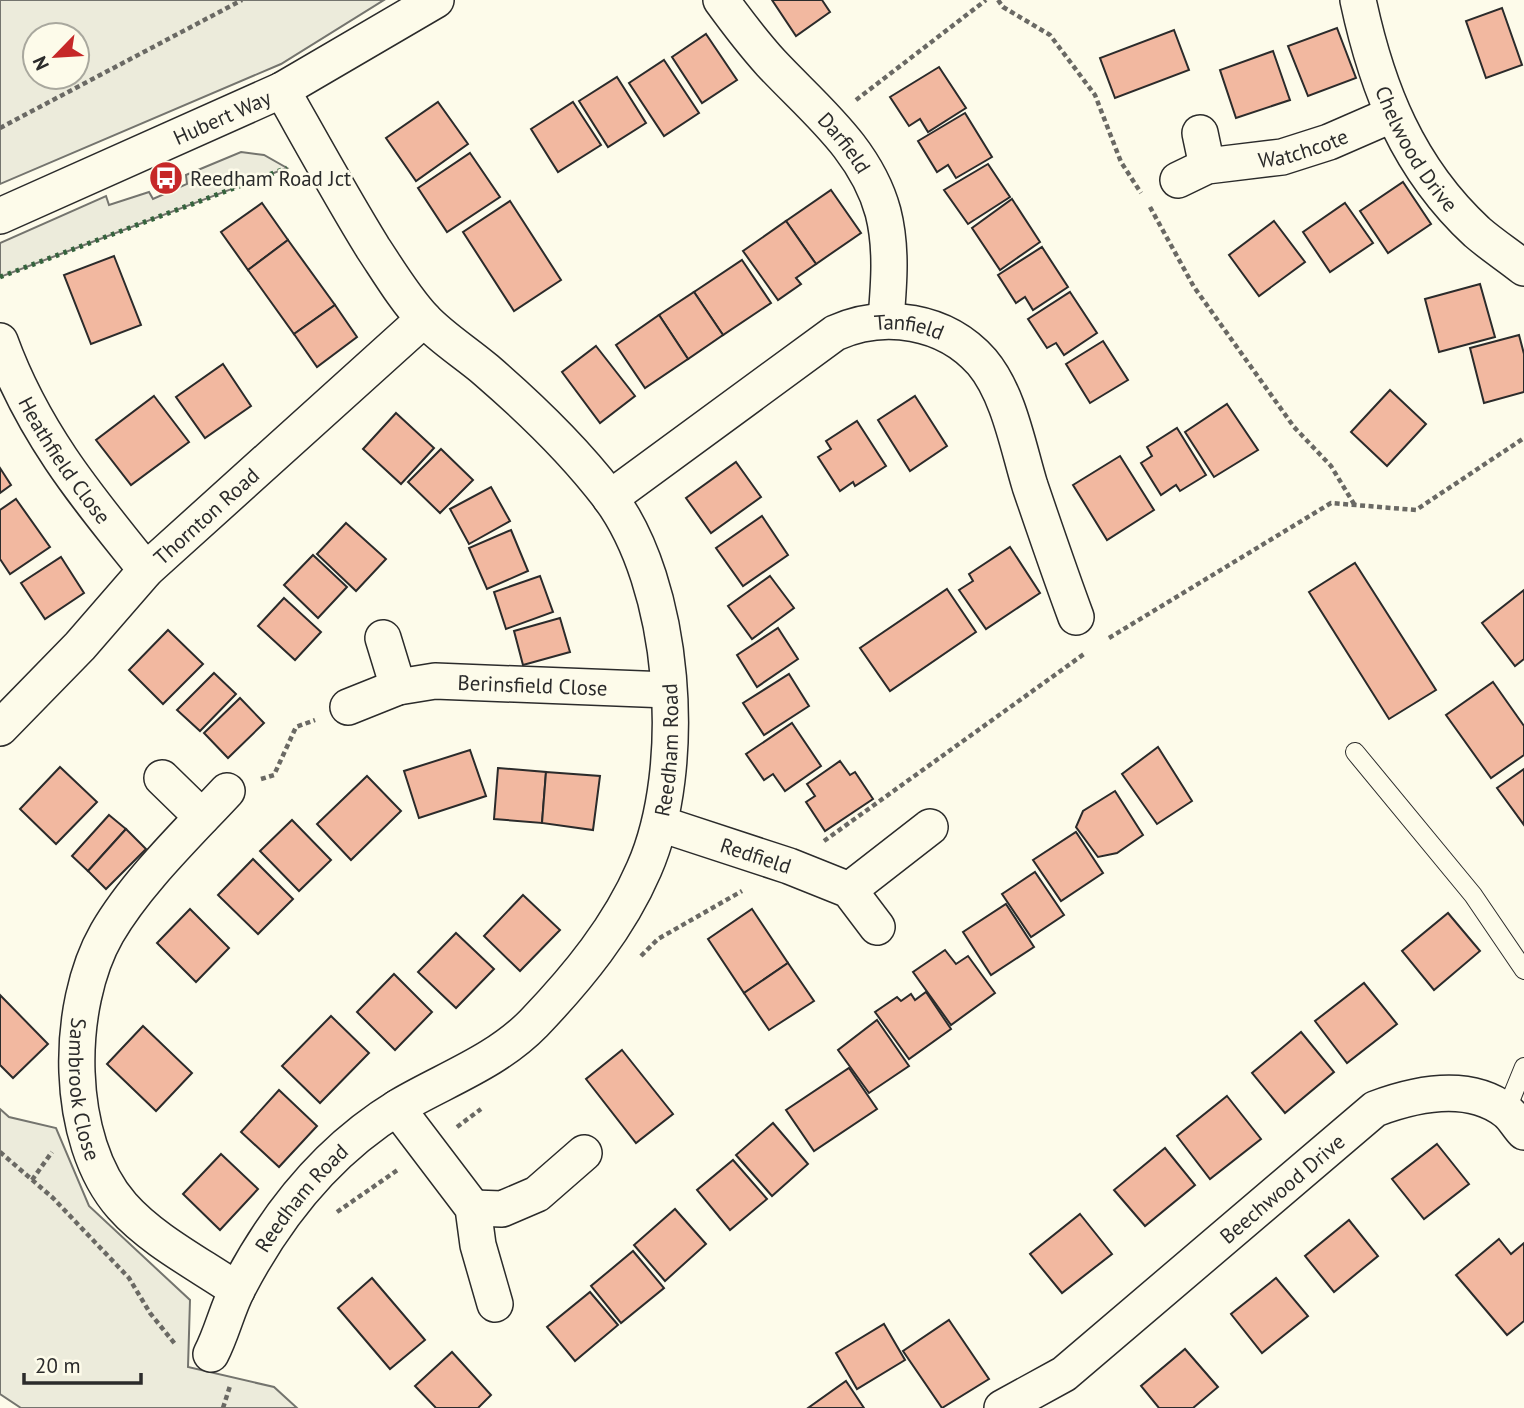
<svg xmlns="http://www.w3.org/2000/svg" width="1524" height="1408" viewBox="0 0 1524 1408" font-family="'PT Sans',sans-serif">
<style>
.grass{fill:#ecebdb;stroke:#74746e;stroke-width:2;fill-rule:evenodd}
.building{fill:#f2b8a0;stroke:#2b2b2b;stroke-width:2}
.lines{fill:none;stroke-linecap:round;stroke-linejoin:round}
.lane-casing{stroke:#2b2b2b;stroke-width:20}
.street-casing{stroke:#2b2b2b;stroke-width:38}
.path{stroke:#6a6964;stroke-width:4.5;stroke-dasharray:5 3.5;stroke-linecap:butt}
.lane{stroke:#fdfbea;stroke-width:18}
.street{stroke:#fdfbea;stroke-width:35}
.hedge{stroke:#34623c;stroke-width:5;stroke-dasharray:3.5 5;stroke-linecap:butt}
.labels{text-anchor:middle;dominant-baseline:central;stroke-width:5;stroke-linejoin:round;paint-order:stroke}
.street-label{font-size:21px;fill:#2b2b2b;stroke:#fdfbea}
.poi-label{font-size:21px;fill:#2b2b2b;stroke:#fdfbea;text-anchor:start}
</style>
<rect width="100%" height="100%" fill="#fdfbea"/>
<g class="grass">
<path d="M0,0H384L281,64L0,184ZM77,35V77H35V35Z"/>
<polygon points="241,152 264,155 287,168 0,277 0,243 106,196 109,205 149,192 153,199 187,184 186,175"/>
<polygon points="0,1109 9,1117 56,1128 89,1206 190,1300 188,1367 274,1387 297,1408 21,1408 0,1394"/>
</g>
<g class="building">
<polygon points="772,0 822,0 830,12 796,36"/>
<polygon points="1502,8 1522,65 1486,78 1466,21"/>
<polygon points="1337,28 1356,78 1308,96 1288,46"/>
<polygon points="1174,30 1189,70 1115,98 1100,58"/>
<polygon points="706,34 737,80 702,103 672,57"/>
<polygon points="1273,51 1290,100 1236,118 1220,70"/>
<polygon points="664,60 699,113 664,136 629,83"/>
<polygon points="939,67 966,108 928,132 920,119 909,126 890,97"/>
<polygon points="617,77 646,123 608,147 579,101"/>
<polygon points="438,102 468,144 416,181 386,138"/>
<polygon points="573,102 601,145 558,172 531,129"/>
<polygon points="965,113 992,157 956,178 948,165 937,172 918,141"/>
<polygon points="470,153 500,197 447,232 418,188"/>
<polygon points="988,164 1010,197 968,224 944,190"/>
<polygon points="1403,182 1431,224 1388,253 1360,211"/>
<polygon points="831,190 861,233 816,264 786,221"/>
<polygon points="1012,199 1040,242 1000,270 972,228"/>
<polygon points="510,201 561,280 514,311 463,232"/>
<polygon points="262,203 288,240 248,270 221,232"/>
<polygon points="1345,203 1373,243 1330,272 1303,232"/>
<polygon points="786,221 816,264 796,278 801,284 778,300 743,251"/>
<polygon points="1274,221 1305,262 1259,296 1229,255"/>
<polygon points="288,240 335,305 294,334 248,270"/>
<polygon points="1042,247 1068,287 1033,310 1025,297 1016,303 998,275"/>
<polygon points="114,256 141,325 91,344 64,275"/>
<polygon points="742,260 771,303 723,335 694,292"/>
<polygon points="1480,284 1495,337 1439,352 1425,299"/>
<polygon points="694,292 723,335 688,359 659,315"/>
<polygon points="1070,292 1097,333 1064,355 1056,343 1047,348 1028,319"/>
<polygon points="335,305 357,337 317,367 294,334"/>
<polygon points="659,315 688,359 645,388 616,345"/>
<polygon points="1519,335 1524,354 1524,392 1484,403 1470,348"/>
<polygon points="1103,341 1128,380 1090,403 1066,364"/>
<polygon points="596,346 635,396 600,423 562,372"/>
<polygon points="223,364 251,406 205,438 176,397"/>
<polygon points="1390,390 1426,424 1387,466 1351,432"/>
<polygon points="154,396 189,442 131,485 96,440"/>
<polygon points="915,396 947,446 910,471 878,420"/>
<polygon points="1227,404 1258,450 1214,477 1185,432"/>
<polygon points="396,413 434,448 401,484 363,449"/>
<polygon points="857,421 886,466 855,486 853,482 840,491 818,457 831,449 826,441"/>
<polygon points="1177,428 1206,475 1180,491 1176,485 1161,495 1141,463 1152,456 1147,447"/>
<polygon points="441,449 473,480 440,513 408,482"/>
<polygon points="1120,456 1154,510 1107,540 1073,485"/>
<polygon points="736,462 761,497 711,533 686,498"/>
<polygon points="0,468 11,485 0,493"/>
<polygon points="491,487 510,521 469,544 450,509"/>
<polygon points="16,499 50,547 10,574 0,559 0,510"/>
<polygon points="762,516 788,555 743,586 716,548"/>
<polygon points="346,523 386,559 356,591 317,554"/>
<polygon points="511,530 528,571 487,589 469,548"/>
<polygon points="1010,547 1040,593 986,629 959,590 973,581 969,574"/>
<polygon points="313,555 347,587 318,618 284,585"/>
<polygon points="61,557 84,593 45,619 21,583"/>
<polygon points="1355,563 1436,690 1389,719 1309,592"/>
<polygon points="540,576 553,612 506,629 494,592"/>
<polygon points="770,576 794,608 752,639 728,606"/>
<polygon points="947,589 976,632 890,691 860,648"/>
<polygon points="1524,590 1524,659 1515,666 1482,623"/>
<polygon points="284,598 321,632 295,660 258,626"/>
<polygon points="560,618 570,652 523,665 514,631"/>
<polygon points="778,628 798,659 757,687 737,655"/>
<polygon points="168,630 203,664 163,704 129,670"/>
<polygon points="214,673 236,694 200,731 177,710"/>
<polygon points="789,674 809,706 764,735 743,703"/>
<polygon points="1493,682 1524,726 1524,755 1491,778 1446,715"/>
<polygon points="240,698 264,723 228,758 204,733"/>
<polygon points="792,723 821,766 785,791 773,774 764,780 746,754"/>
<polygon points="1158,747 1192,801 1157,824 1122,774"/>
<polygon points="470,750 486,796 419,818 404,771"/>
<polygon points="840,761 850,775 855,772 873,799 825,831 806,802 815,796 807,784"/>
<polygon points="60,767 97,802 56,844 20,809"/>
<polygon points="498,768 546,772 542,823 494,819"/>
<polygon points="1524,769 1524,825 1497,788"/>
<polygon points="546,772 600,776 593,830 542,823"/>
<polygon points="367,776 401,811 351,860 317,824"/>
<polygon points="1115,791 1143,835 1117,853 1098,857 1076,827 1083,811"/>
<polygon points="109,815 126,829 88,871 72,856"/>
<polygon points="292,820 331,860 299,891 260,851"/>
<polygon points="126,829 146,849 106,889 88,871"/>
<polygon points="1076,832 1103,873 1061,901 1033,860"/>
<polygon points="253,859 293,899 258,934 218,895"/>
<polygon points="1035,872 1064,915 1031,937 1002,894"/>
<polygon points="523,895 560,930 520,971 484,936"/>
<polygon points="1006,904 1034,947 991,975 963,932"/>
<polygon points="190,909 229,948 196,982 157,943"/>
<polygon points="752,909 788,963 744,993 708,939"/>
<polygon points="1448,913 1480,951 1434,990 1402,951"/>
<polygon points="456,933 494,969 456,1008 418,972"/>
<polygon points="945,950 956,964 968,956 995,993 951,1025 913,972"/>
<polygon points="788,963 814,1001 769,1030 744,993"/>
<polygon points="394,974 432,1012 395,1050 357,1012"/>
<polygon points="1364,983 1397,1024 1347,1063 1315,1021"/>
<polygon points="926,992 951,1029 909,1059 875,1012 897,997 901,1001 911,994 915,1000"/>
<polygon points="0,995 48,1044 13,1078 0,1065"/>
<polygon points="331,1016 369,1053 320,1103 282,1066"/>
<polygon points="877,1020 909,1066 869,1093 838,1050"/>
<polygon points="143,1026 192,1073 156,1111 107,1064"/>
<polygon points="1301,1032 1334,1072 1285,1113 1252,1073"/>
<polygon points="622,1050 673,1114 636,1143 586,1079"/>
<polygon points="849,1068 877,1109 814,1151 786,1110"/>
<polygon points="279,1090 317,1126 279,1167 241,1132"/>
<polygon points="1227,1096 1261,1139 1210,1179 1177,1136"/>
<polygon points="773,1123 808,1164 772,1196 736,1155"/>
<polygon points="1437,1144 1469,1184 1424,1219 1392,1179"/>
<polygon points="1165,1148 1195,1185 1145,1226 1114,1190"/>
<polygon points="221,1154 258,1189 220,1230 183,1194"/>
<polygon points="733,1160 767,1199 730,1230 697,1190"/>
<polygon points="675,1209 706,1244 665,1281 634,1245"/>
<polygon points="1080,1214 1112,1254 1062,1293 1030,1254"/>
<polygon points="1349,1220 1378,1256 1334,1292 1305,1256"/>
<polygon points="1499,1239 1511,1254 1524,1243 1524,1321 1507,1335 1456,1275"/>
<polygon points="633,1251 664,1288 621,1323 591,1286"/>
<polygon points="372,1278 425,1340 390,1369 338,1308"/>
<polygon points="1276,1278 1308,1316 1262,1353 1231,1314"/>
<polygon points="590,1292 618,1325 575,1361 547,1327"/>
<polygon points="949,1320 989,1379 942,1408 903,1351"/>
<polygon points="884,1324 905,1360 857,1389 836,1353"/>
<polygon points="1185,1349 1218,1387 1193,1408 1159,1408 1141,1386"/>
<polygon points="452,1352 491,1395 478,1408 436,1408 415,1386"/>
<polygon points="846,1381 864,1408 808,1408"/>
</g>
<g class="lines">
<g class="lane-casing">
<g id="lane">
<polyline points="1355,752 1473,895 1524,970"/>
<polyline points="1506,1111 1524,1067"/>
</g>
</g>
<g class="street-casing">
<g id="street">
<path id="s1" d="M721,0C737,22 753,43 771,63C814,109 866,149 883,212C892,247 889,283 886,319"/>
<path id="s2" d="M1358,0C1377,89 1408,168 1477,232C1492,245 1509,256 1524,268"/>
<polyline points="1200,133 1207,166"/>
<path id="s3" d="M1178,180L1207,166L1282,157L1329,142L1391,115"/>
<path id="s4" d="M0,216L282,90L436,0"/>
<path id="s5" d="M0,341C33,432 86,496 146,570"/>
<path id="s6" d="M610,498L835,333C884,311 945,320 982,362C1009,394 1018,447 1030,486C1045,530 1060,574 1076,617"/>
<polyline points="383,638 398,687"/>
<path id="s7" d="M348,707L398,687L435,681L668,690"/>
<path id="s8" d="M0,728L80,646L146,570L424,319"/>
<polyline points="162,778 202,817"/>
<path id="s9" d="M227,791C187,834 136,883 107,933C65,1006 64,1140 122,1206C152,1240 199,1264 237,1290"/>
<path id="s10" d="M661,824L789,866L849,890L877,927"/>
<polyline points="849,890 930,827"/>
<polyline points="397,1108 473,1208 478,1245 495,1304"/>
<polyline points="473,1208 502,1209 537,1194 584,1153"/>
<path id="s11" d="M211,1354C222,1333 227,1309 238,1288C276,1215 329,1149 400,1106C446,1079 496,1062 534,1023C578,977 619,927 644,869C689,767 676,584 608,495C572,448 530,408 486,370C466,353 442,338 424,319C405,299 389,272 373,248C341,196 312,143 282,90"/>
<path id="s12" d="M1002,1408L1064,1374L1375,1109C1415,1094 1468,1082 1506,1111C1513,1116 1518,1126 1524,1132"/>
</g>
</g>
<g class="path">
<polyline points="998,0 1003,7 1050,35 1095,95 1121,162 1141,193"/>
<polyline points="856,100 986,0"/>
<polyline points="0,128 242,0"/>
<polyline points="1150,207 1194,287 1294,427 1331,466 1354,504"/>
<polyline points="1109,638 1331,503 1416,510 1524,438"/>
<polyline points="261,779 274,775 296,727 315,720"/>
<polyline points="824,841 1084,654"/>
<polyline points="641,956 658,939 742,891"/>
<polyline points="457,1127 481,1109"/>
<polyline points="0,1152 53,1198 129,1278 150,1313 175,1344"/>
<polyline points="32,1180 52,1152"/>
<polyline points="337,1212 399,1169"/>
<polyline points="223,1408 230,1386"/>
</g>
<use href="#lane" class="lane"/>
<use href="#street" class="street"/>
<polyline class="hedge" points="0,277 287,168"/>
</g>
<defs>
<g id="bus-disc" transform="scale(1.75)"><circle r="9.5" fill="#c62828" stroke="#fdfbea"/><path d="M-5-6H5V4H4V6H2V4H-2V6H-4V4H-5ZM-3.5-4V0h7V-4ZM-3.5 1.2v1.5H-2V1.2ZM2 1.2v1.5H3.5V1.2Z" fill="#fff"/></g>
</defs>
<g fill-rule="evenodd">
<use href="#bus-disc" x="166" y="178"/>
</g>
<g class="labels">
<g class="street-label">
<text stroke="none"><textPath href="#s4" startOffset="243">Hubert Way</textPath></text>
<text stroke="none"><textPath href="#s1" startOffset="189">Darfield</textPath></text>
<text stroke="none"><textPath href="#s3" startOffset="130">Watchcote</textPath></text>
<text stroke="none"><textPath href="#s2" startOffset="161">Chelwood Drive</textPath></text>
<text stroke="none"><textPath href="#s6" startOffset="355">Tanfield</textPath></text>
<text stroke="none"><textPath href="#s5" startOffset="136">Heathfield Close</textPath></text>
<text stroke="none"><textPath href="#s8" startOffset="296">Thornton Road</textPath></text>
<text stroke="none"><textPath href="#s7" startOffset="189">Berinsfield Close</textPath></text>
<text stroke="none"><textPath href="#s11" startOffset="789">Reedham Road</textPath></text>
<text stroke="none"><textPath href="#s10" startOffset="100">Redfield</textPath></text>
<text stroke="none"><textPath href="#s9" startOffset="348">Sambrook Close</textPath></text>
<text stroke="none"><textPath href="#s12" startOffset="357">Beechwood Drive</textPath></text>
<text stroke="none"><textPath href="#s11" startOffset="182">Reedham Road</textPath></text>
</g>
<g class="poi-label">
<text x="190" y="178">Reedham Road Jct</text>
</g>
</g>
<g transform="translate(56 56) rotate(245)"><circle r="33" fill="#fdfbea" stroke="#a9a89e" stroke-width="2"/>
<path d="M0-5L12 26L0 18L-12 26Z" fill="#c62828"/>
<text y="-10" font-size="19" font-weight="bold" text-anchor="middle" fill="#2b2b2b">N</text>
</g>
<path d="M24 1373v10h117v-10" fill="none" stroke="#2b2b2b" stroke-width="3.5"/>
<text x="35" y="1373" font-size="21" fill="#2b2b2b" stroke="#fdfbea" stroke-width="5" paint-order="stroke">20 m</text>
</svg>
